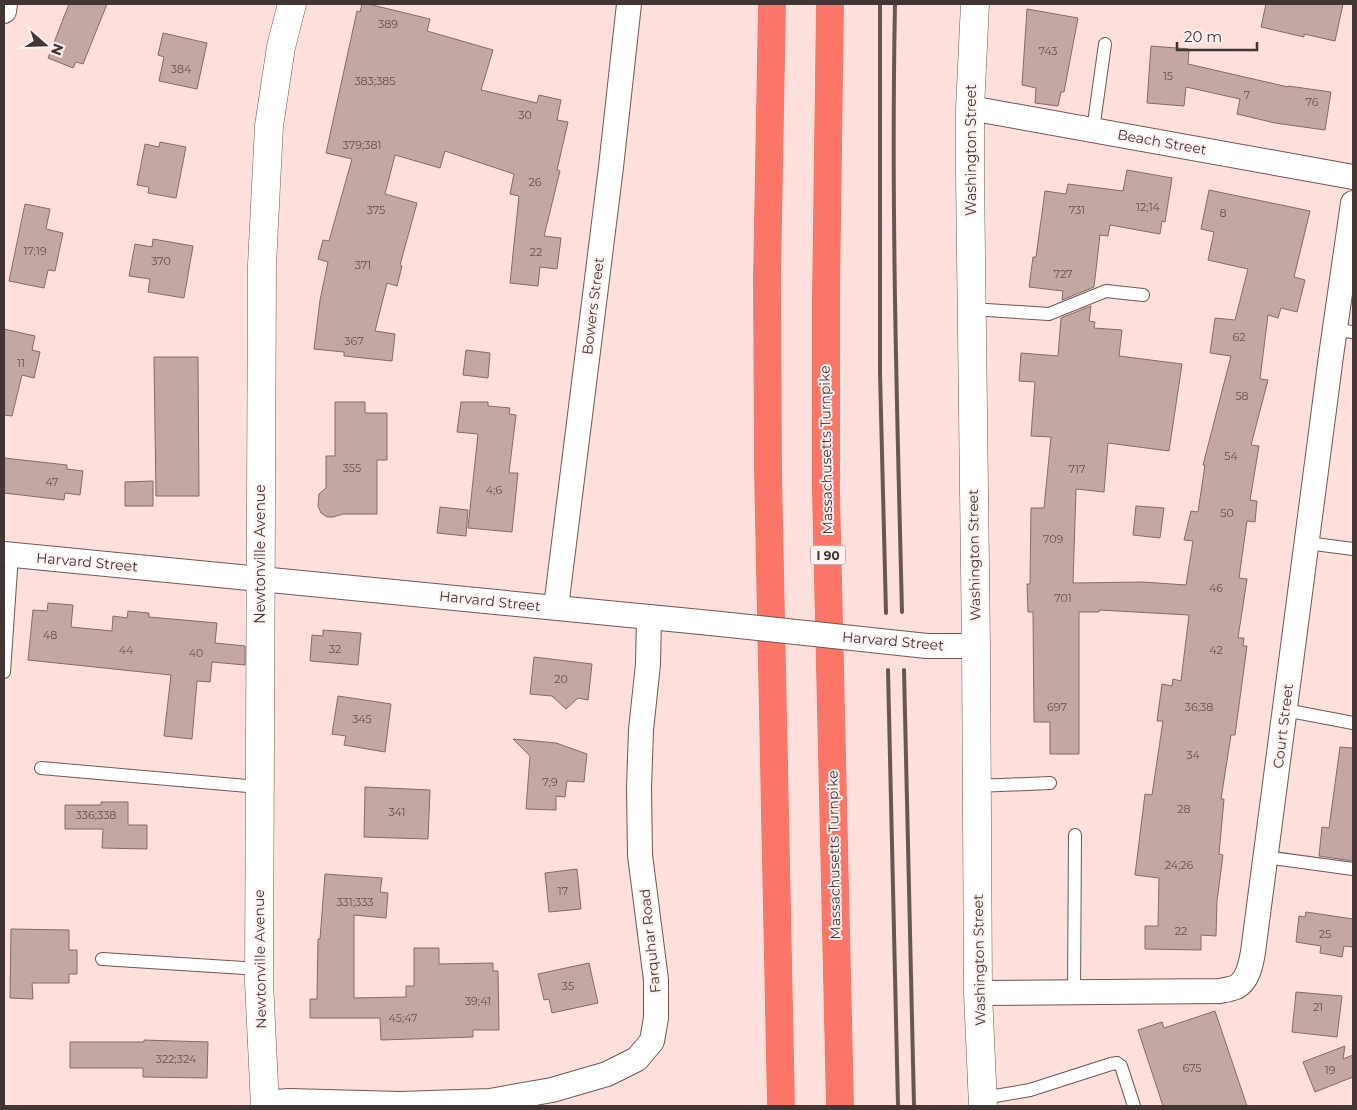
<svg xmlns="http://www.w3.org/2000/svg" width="1357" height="1110" viewBox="0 0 1357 1110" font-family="Montserrat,sans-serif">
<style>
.building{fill:#c3a7a2;stroke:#846a66}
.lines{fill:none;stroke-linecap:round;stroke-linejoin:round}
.lane-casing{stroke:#705754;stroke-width:14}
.street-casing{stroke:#705754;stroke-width:26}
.secondary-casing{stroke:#705754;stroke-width:29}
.highway-casing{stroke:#fff;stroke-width:29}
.lane{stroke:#fff;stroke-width:12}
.street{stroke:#fff;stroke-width:24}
.secondary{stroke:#fff;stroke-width:28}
.highway{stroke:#fc7667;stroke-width:28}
.rail{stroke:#665755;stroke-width:4}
.street-bridge-casing{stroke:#705754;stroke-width:26;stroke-linecap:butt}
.street-bridge{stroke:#fff;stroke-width:24}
.labels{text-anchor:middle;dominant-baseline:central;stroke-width:4;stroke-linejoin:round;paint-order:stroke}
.number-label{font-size:11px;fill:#625250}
.shield{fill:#fef1ef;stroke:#7a6e6c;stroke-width:1}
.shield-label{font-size:12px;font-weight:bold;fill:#413634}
.street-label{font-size:14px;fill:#413634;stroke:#fef1ef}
</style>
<rect width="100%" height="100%" fill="#fddfdb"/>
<g class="building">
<polygon points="69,4 107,4 83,64 76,62 73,68 48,58"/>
<polygon points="362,4 368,4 430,19 427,31 493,50 481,90 537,103 539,95 561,100 557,120 568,122 557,170 560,171 544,236 561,238 557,269 540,267 538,286 510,283 519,196 510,194 514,174 445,151 440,168 395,155 385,194 417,203 400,265 402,266 397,286 387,283 375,331 395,334 392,361 344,356 344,352 314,349 320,300 328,262 318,259 323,240 329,241 352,159 326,153 357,11 360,12"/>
<polygon points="1266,4 1343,4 1335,41 1304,34 1304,37 1261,27"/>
<polygon points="1027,9 1078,18 1064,92 1061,92 1058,106 1035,103 1036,88 1022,85"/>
<polygon points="163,33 207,43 197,89 159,81 164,57 158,55"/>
<polygon points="1151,46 1189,49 1188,64 1288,87 1288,86 1331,92 1325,130 1275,123 1237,114 1240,99 1186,87 1184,106 1147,103"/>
<polygon points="160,142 186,147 176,198 148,193 149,187 137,185 145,144 159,147"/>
<polygon points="1127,170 1172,178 1165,222 1162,221 1160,234 1110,225 1108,236 1100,235 1094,287 1062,300 1063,291 1029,287 1033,257 1036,257 1045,191 1066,194 1068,184 1123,191"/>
<polygon points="1209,190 1310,211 1294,277 1305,280 1297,312 1281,308 1278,318 1268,315 1260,379 1268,380 1251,445 1259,446 1250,500 1257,501 1255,522 1247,521 1239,578 1247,579 1238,638 1244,638 1243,646 1247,646 1235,735 1231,735 1221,799 1224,799 1219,854 1223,855 1217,901 1216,936 1201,935 1201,950 1145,949 1145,926 1158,926 1159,878 1135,875 1145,794 1152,795 1163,721 1157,721 1162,684 1172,686 1173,679 1181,681 1189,615 1099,610 1099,612 1079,612 1079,754 1050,754 1050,722 1034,722 1033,612 1028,612 1027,584 1030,584 1031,508 1044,508 1051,437 1031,436 1035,382 1019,381 1021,353 1058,356 1061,318 1091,306 1089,321 1095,322 1094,328 1122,330 1119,356 1182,364 1169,451 1108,443 1104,492 1076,489 1073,583 1143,582 1186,585 1193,541 1184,540 1191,511 1198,512 1205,465 1203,465 1231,356 1210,353 1215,318 1235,320 1248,269 1208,260 1214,232 1201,229"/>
<polygon points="25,204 50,209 46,229 63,233 55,271 48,270 44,288 9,281"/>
<polygon points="153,239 193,246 184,298 148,292 150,279 129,276 135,244 152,247"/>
<polygon points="4,329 35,336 32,350 40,352 34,378 22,375 12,416 4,415"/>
<polygon points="466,350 490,353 488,378 463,375"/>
<polygon points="154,357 198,357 199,496 156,496"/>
<polygon points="335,402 365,402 365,413 387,413 387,460 377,460 377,514 343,514 333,517 327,517 321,513 318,506 319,494 326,488 326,456 335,456"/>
<polygon points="461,402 488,402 488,406 510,408 509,414 516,415 509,473 518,473 512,532 468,528 478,434 457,432"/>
<polygon points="4,458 67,465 67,469 83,471 80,495 65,493 64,500 4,493"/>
<polygon points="153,481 153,506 125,506 125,482"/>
<polygon points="1136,506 1164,508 1160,538 1133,535"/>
<polygon points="440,507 468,510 466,536 437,533"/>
<polygon points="48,603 73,605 71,627 112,631 113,616 127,618 128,611 149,613 149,617 217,623 215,643 245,646 245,665 212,662 210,682 197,681 192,739 164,736 171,675 28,660 33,610 47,611"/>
<polygon points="323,630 361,633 358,665 310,661 312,635 323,636"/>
<polygon points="534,657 592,664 588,700 578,698 566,709 552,696 530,694"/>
<polygon points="338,696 391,704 385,752 344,745 346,736 332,734"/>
<polygon points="513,739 556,743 587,754 584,782 567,781 565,797 556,796 556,810 526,809 530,756"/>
<polygon points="1340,747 1353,748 1353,861 1319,856 1322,827 1329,828"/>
<polygon points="365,787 430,790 428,839 364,837"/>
<polygon points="101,802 128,802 128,825 147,825 147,849 102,848 103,829 65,829 65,805 101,805"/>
<polygon points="577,869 581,909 549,912 545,873"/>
<polygon points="325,874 382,878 380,892 388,893 386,918 354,915 354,998 406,997 406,986 414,986 414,948 439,948 439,964 493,963 493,971 498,971 499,1030 473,1030 473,1037 381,1040 380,1018 310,1018 310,999 317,999 318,939 320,939"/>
<polygon points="1306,912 1353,919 1353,947 1344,946 1342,957 1320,953 1321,946 1296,942 1299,916 1305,917"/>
<polygon points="11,929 69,930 69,950 77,950 77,974 69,974 69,983 32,983 33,999 10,998"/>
<polygon points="589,963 598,1003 552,1013 549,999 544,1000 538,974"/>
<polygon points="1296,992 1342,996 1337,1037 1292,1032"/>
<polygon points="1215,1011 1247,1106 1163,1106 1138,1030 1162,1022 1164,1028"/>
<polygon points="144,1040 208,1042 207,1078 143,1077 143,1068 70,1068 70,1042 144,1042"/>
<polygon points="1345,1046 1343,1059 1353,1055 1353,1077 1315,1092 1303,1062"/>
</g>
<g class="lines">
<g class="lane-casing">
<g id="lane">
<polyline points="1093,130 1105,44"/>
<polyline points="971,309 1049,314 1106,291 1143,295"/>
<polyline points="1335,330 1353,332"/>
<polyline points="1307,543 1353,549"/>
<polyline points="4,672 12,555"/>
<polyline points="1285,710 1353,723"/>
<polyline points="41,768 259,787"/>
<polyline points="977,786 1050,783"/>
<polyline points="1265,857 1353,869"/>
<polyline points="102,959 259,969"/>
<polyline points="1074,992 1075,835"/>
<polyline points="983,1098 1030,1090 1111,1064 1117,1063 1121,1066 1134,1106"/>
</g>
</g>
<g class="street-casing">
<g id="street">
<polyline points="4,11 5,4"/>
<polyline points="970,108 1353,177"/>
<polyline points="4,554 711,623"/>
<polyline points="556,607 611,167 629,4"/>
<polyline points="927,646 976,646"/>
<path d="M978,993L1220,991C1225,990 1231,989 1236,987C1248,981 1251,964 1253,952L1331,356L1353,203"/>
<polyline points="264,1103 289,1101 400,1104 490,1101 552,1090 607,1074 637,1059 652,1041 656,1018 656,980 640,855 639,788 641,730 648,664 649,617"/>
</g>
</g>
<g class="secondary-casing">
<g id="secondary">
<polyline points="975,4 970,108 970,176 976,646 978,993 983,1106"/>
<polyline points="265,1106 259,982 262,265 269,126 281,47 292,4"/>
</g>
</g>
<g class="highway-casing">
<g id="highway">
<polyline points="772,4 767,277 768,472 781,1106"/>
<polyline points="830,4 826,295 826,492 840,1106"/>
</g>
</g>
<use href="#lane" class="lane"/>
<use href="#street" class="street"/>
<use href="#secondary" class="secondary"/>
<use href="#highway" class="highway"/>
<g class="rail">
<polyline points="880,4 880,373 886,613"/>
<path d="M895,4C891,206 897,409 902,612"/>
<polyline points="888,670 898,1106"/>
<polyline points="904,670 914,1106"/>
</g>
<g class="street-bridge-casing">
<polyline id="street-bridge" points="711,623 927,646"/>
</g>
<use href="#street-bridge" class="street-bridge"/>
</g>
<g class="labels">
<g class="number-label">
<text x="388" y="24">389</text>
<text x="1048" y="51">743</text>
<text x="181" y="69">384</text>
<text x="1168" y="76">15</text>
<text x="375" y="81">383;385</text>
<text x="1247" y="95">7</text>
<text x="1312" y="102">76</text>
<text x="525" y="115">30</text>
<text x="362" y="145">379;381</text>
<text x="535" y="182">26</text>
<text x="1148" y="207">12;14</text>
<text x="376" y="210">375</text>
<text x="1077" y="210">731</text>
<text x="1223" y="213">8</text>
<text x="35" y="251">17;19</text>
<text x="536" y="252">22</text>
<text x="161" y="261">370</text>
<text x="363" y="265">371</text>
<text x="1063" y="274">727</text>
<text x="1239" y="337">62</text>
<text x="354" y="341">367</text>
<text x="21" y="363">11</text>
<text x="1242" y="396">58</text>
<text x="1231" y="456">54</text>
<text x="352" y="468">355</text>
<text x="1077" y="469">717</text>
<text x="52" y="482">47</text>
<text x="494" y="490">4;6</text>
<text x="1227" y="513">50</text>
<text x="1053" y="539">709</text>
<text x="1216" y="588">46</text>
<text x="1063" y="598">701</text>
<text x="50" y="635">48</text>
<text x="335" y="649">32</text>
<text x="126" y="650">44</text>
<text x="1216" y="650">42</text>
<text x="196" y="653">40</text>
<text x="561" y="679">20</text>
<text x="1057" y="707">697</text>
<text x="1199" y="707">36;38</text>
<text x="362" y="719">345</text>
<text x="1193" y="755">34</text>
<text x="550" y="782">7;9</text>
<text x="1184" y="809">28</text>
<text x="397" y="812">341</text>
<text x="96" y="815">336;338</text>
<text x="1179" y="865">24;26</text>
<text x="563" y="891">17</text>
<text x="355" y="902">331;333</text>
<text x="1181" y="931">22</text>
<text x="1325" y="934">25</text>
<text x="568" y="986">35</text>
<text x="478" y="1001">39;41</text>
<text x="1318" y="1007">21</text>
<text x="403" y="1018">45;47</text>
<text x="176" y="1059">322;324</text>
<text x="1192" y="1068">675</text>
<text x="1330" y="1070">19</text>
</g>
<rect class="shield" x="810.5" y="545.5" width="35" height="19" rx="4"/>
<g class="shield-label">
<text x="828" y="555">I 90</text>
</g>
<g class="street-label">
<text transform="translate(1162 142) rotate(10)">Beach Street</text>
<text transform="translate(971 150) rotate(-90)">Washington Street</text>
<text transform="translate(593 306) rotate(-83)">Bowers Street</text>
<text transform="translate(826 450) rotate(-91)">Massachusetts Turnpike</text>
<text transform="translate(260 554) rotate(-90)">Newtonville Avenue</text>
<text transform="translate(974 555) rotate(-91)">Washington Street</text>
<text transform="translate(87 562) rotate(5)">Harvard Street</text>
<text transform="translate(490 601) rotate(6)">Harvard Street</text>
<text transform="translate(893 641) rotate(5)">Harvard Street</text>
<text transform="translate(1283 726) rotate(-83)">Court Street</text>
<text transform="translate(834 855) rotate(-91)">Massachusetts Turnpike</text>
<text transform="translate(650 941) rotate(-96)">Farquhar Road</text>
<text transform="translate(260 959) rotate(-91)">Newtonville Avenue</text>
<text transform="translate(979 960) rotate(-91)">Washington Street</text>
</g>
</g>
<rect width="1357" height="1110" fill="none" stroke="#413634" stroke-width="10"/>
<g transform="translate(45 45) rotate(110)" stroke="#fef1ef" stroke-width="4" paint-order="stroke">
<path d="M0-4L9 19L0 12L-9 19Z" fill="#413634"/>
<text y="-8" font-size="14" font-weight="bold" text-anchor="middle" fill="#413634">N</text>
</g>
<path d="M1177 42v8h80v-8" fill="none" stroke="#413634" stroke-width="2.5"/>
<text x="1184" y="42" font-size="15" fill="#413634" stroke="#fef1ef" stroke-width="4" paint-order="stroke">20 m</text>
</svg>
